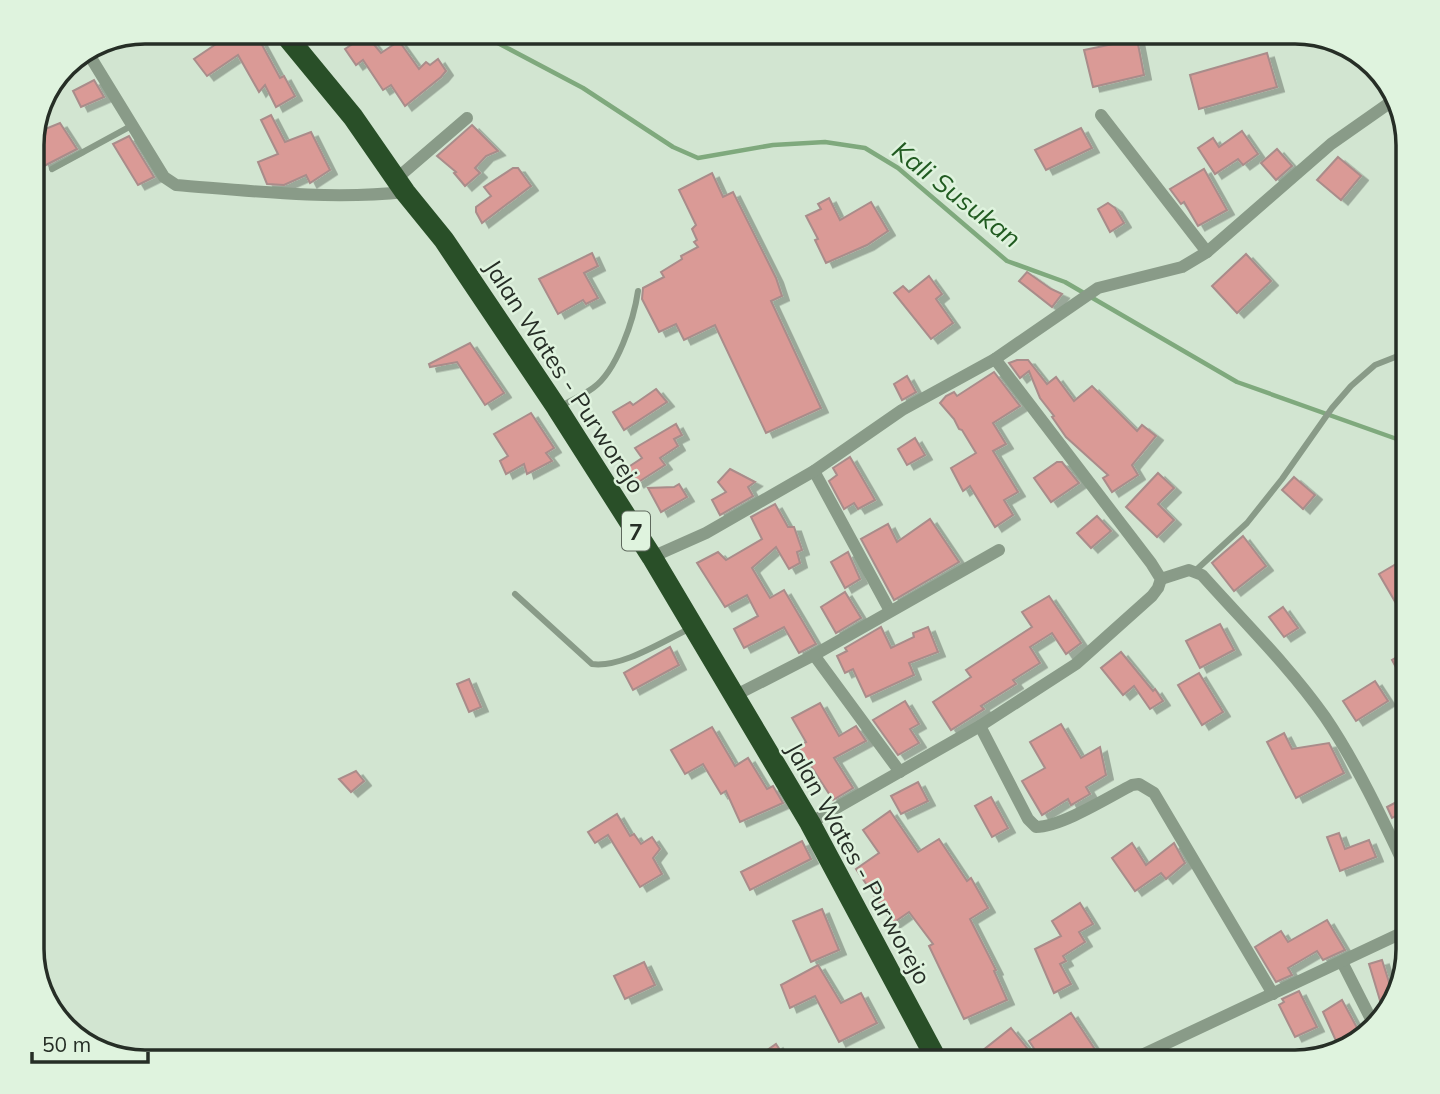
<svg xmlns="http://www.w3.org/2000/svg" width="1440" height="1094" viewBox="0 0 1440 1094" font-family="Mulish,sans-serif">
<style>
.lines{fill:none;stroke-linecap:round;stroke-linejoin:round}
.stream{stroke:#7fa97d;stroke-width:4.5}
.building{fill:#da9a96;stroke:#a98c8a;stroke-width:2;filter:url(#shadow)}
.lane{stroke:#899b88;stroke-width:6}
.street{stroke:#899b88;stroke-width:12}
.highway{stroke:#294f28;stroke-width:21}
.labels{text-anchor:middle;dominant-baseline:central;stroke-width:5;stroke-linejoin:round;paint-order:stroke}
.shield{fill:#dff3de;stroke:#5e695d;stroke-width:2}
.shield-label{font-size:23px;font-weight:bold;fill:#262e26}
.street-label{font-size:24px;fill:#262e26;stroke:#dff3de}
.water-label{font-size:26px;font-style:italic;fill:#215b21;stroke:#dff3de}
.rim{fill:none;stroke:#262e26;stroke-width:3.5}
</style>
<defs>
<filter id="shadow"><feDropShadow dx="7" dy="4.5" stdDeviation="0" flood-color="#0004"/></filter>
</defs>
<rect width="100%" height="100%" fill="#d2e5d1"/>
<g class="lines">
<polyline class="stream" points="477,32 583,88 673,147 698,158 773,145 825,142 865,148 898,168 1007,261 1065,282 1237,382 1408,443"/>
</g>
<g class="building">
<polygon points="234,32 255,32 280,78 284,76 295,96 276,107 265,85 259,92 238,55 207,76 194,59"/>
<polygon points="366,35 381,53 399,41 419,69 426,62 430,65 438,59 446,71 441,77 405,106 391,85 383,90 363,60 356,65 345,49"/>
<polygon points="1137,39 1144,75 1093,87 1084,50"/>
<polygon points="1267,53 1277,87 1199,109 1190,75"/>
<polygon points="94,80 104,97 81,107 73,91"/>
<polygon points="271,115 285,142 311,132 330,170 310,183 306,175 284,185 267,184 258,162 278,154 261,120"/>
<polygon points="60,123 77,149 44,166 32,137 33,134"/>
<polygon points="472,125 498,151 486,156 475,168 480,173 465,186 454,173 456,172 437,156"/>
<polygon points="1081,128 1092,148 1046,170 1035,150"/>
<polygon points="1242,131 1258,154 1243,165 1238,159 1215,174 1198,148 1213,138 1219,147"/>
<polygon points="129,136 154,177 138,185 113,144"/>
<polygon points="1277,149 1292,166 1276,180 1261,163"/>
<polygon points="1338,157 1361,176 1341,200 1317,180"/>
<polygon points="513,168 518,168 531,186 482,223 476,212 476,207 491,196 484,187"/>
<polygon points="1204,169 1227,210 1198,226 1184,202 1181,204 1170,189"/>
<polygon points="712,173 723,197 733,192 776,278 782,296 771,301 821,408 766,433 715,325 684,340 676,324 659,332 642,299 643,288 664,277 661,272 682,259 681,256 698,247 694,242 697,240 692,229 696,225 679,190"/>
<polygon points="829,198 840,220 871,202 888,231 867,245 826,263 815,240 818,239 806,216 821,209 818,204"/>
<polygon points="1108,203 1115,208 1124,223 1110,232 1098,209"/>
<polygon points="592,253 598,266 584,273 598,298 586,304 583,300 558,314 539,279"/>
<polygon points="1246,254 1271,281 1237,313 1212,286"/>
<polygon points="1027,272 1051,289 1062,294 1052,307 1019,281"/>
<polygon points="929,276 942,294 936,299 953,323 931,339 894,293 903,286 909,292"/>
<polygon points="470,343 504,393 485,405 457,362 430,367 429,364"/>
<polygon points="1017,360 1028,360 1047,384 1056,377 1074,401 1092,386 1137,431 1142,425 1156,436 1132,465 1138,475 1112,492 1103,478 1108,475 1066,437 1052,417 1054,416 1040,398 1029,371 1020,378 1009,363"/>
<polygon points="994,372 1020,406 993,423 1006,444 993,451 1018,492 1004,500 1013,515 995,527 970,486 963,491 951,468 976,453 962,430 959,429 954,419 940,403 946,396 954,392 957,396"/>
<polygon points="907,376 916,392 902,400 894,384"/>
<polygon points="656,389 667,402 624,430 613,412 630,402 633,405"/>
<polygon points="531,413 554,448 546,453 552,461 527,474 524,464 506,474 500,461 508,456 494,434"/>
<polygon points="676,424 682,435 674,439 678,446 660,458 665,465 637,483 627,468 642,458 635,448"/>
<polygon points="915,438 925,455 907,465 898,449"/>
<polygon points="850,457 875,500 858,509 854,503 844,509 829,481 837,475 833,468"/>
<polygon points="1057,462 1062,462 1079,483 1051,502 1034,478"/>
<polygon points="730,469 755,482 748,487 753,496 720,515 712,500 726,492 718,482"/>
<polygon points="1158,473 1174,488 1158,504 1174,520 1157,537 1126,507"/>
<polygon points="1294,477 1315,495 1303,509 1282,490"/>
<polygon points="679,484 687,497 661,512 648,488 674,487"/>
<polygon points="775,504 788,527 794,527 802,550 797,552 800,563 789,569 776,547 752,568 770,598 784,590 816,644 799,653 784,627 744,648 734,629 758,616 747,595 725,607 697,563 718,552 726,560 762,539 751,517"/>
<polygon points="1097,516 1111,531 1091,548 1077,533"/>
<polygon points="930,519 959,562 894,600 861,539 888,524 897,542"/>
<polygon points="1243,536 1266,566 1234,591 1212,563"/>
<polygon points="848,552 860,579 845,588 831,562"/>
<polygon points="1408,557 1408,624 1379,574"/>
<polygon points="845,592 861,618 836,633 821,607"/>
<polygon points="1049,596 1081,643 1066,654 1052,633 1030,647 1040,663 1013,680 1016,684 981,706 984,709 951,730 933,702 971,677 966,670 1032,627 1022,612"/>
<polygon points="1283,607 1298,628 1284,637 1269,617"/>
<polygon points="1220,624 1234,650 1200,668 1186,641"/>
<polygon points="881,627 891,648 914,637 913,633 928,627 938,652 909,663 914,675 866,697 853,669 845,673 837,656 847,651 845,648"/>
<polygon points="670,647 679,665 633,690 624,673"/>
<polygon points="1408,651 1408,690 1392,660"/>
<polygon points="1121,652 1153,691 1155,689 1163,701 1150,709 1134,686 1123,695 1101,668"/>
<polygon points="1199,673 1223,712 1202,725 1178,685"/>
<polygon points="469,679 481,707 469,712 457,684"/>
<polygon points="1375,681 1388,701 1356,721 1343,701"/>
<polygon points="905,701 919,724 910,729 919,743 898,755 873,720"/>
<polygon points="820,703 839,736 856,726 866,741 834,758 853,788 833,800 811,766 809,767 798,746 806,742 792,718"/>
<polygon points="1061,724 1081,758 1100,747 1106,775 1086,787 1090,794 1071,805 1068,799 1042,815 1022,781 1045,768 1030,742"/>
<polygon points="712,727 735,766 748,758 767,789 773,786 783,803 740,822 726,791 721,794 703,764 685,774 671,750"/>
<polygon points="1284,733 1292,749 1329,743 1344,773 1296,798 1267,742"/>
<polygon points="356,771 364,781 351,792 339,779"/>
<polygon points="918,782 928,801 901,814 891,796"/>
<polygon points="1408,796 1408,810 1392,818 1387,807"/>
<polygon points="991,797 1008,828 992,837 975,806"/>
<polygon points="890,811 918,852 939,839 967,881 971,878 988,908 970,919 996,970 994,971 1007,1000 964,1019 929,946 933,944 909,912 893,923 856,869 879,853 863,830"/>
<polygon points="617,814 630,836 634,834 641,844 652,837 660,849 653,858 662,874 640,887 608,835 595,843 588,832"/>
<polygon points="1339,833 1345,849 1369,840 1376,857 1340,871 1327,837"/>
<polygon points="802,841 811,859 750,890 741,872"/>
<polygon points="1132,843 1146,865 1174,843 1185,863 1166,879 1161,873 1135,891 1112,858"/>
<polygon points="1080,903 1093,924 1079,932 1085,942 1063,956 1066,961 1060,964 1071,984 1054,993 1035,949 1061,936 1052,921"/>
<polygon points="822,909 839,950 811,962 793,921"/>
<polygon points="1327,920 1345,950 1323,960 1317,951 1288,968 1292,975 1276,982 1255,947 1281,931 1288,942"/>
<polygon points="1382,960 1393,995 1385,1017 1369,964"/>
<polygon points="644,962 655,985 625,999 614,976"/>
<polygon points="818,965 841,1003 861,993 877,1023 839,1042 815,996 790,1008 781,985"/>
<polygon points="1299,991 1317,1027 1295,1037 1279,1005 1284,1002 1282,999"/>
<polygon points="1342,1000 1362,1037 1341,1052 1323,1012"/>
<polygon points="1071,1013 1100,1057 1092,1062 1043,1062 1029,1041"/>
<polygon points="1011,1028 1027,1048 1016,1062 968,1062"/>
<polygon points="776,1044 788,1062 769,1062 763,1053"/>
</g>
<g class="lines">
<g class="lane">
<polyline points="52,169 131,126"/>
<path d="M559,407C570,401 582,396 593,388C617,371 634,319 638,291"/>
<polyline points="1195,571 1247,523 1282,479 1332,408 1351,386 1375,365 1408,352"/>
<path d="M515,594L592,664C622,668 663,641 691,628"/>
</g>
<g class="street">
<path d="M88,53L164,177L176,185C252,191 329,200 405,192"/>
<polyline points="1101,115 1207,252"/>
<polyline points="396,179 467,118"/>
<polyline points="814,471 890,611"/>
<polyline points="652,557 706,533 814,471 902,410 995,359 1098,288 1182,267 1207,252 1331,144 1398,97"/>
<path d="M1161,579L1189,570L1202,575C1243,621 1289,666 1325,717C1357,764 1384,822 1408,873"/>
<polyline points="814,655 900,772"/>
<polyline points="734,696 814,655 999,550"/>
<path d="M980,726L1028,819L1036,827C1061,827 1109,797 1132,785L1139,784L1154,793L1273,994"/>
<polyline points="810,823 980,726 1076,664 1152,596 1158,588 1161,579 1151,563 995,359"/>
<polyline points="1342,962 1375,1027"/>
<polyline points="1127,1062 1408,930"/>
</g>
<polyline class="highway" points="283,32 353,117 405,192 444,240 557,408 652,557 810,823 938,1062"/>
</g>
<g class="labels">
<rect class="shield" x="622" y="511.5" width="28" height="39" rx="5"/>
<g class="shield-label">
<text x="636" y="531">7</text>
</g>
<g class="street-label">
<text transform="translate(565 376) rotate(57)">Jalan Wates - Purworejo</text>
<text transform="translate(859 863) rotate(61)">Jalan Wates - Purworejo</text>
</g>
<g class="water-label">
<text transform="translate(957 194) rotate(38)">Kali Susukan</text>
</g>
</g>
<path d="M0 0H1440V1094H0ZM145 44H1295A101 101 0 0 1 1396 145V949A101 101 0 0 1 1295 1050H145A101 101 0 0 1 44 949V145A101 101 0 0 1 145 44Z" fill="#dff3de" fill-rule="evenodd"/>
<path class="rim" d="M145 44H1295A101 101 0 0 1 1396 145V949A101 101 0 0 1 1295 1050H145A101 101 0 0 1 44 949V145A101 101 0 0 1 145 44Z"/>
<path d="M32 1052v10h116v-10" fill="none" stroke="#262e26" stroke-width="3.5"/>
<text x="42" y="1052" font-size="21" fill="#262e26" stroke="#dff3de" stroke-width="5" paint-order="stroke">50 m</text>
</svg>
